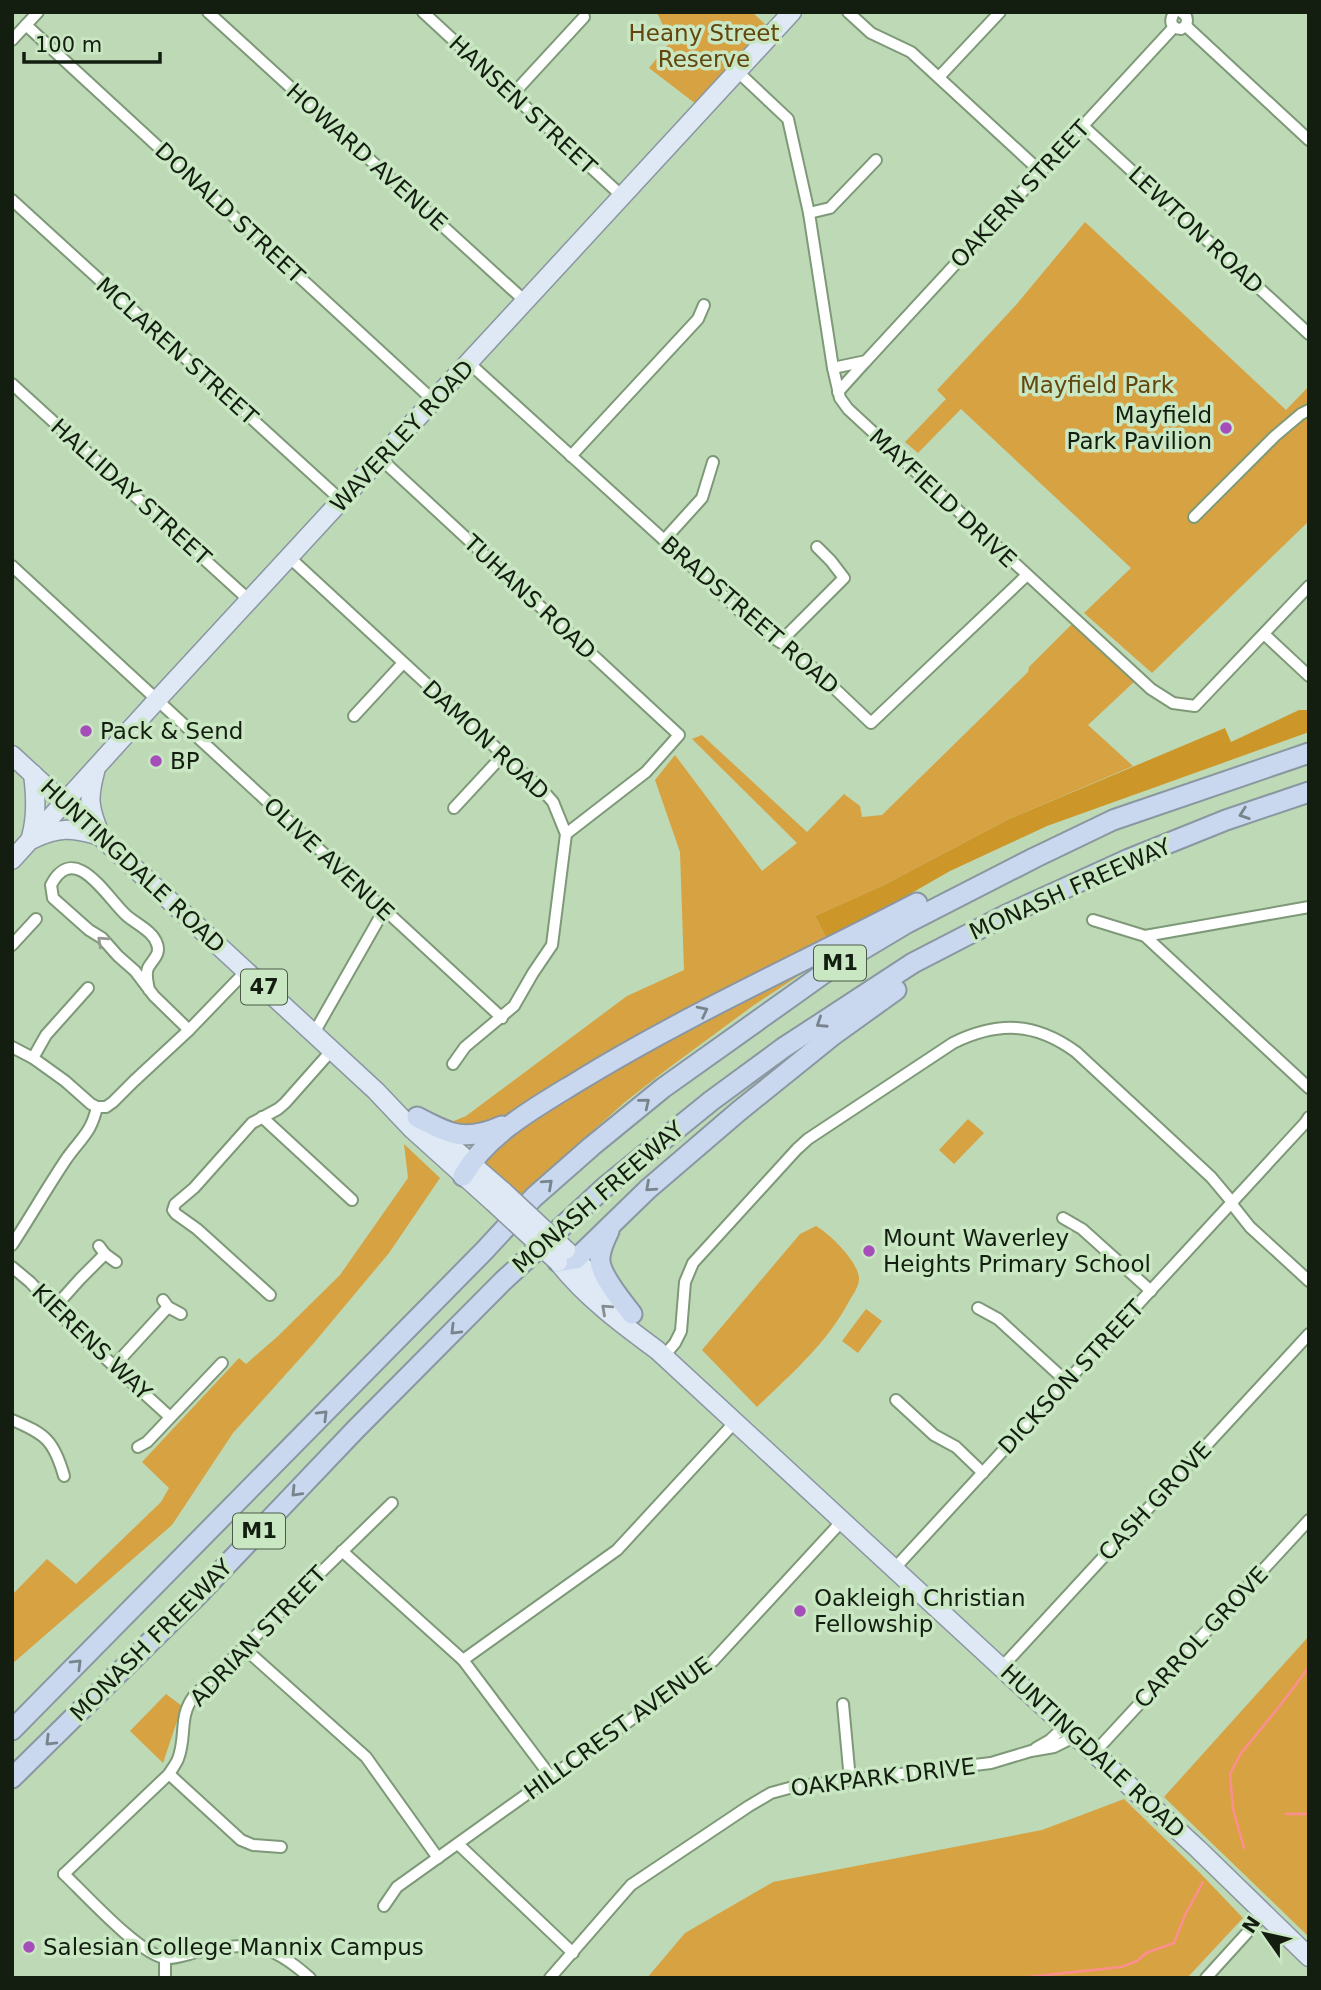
<svg xmlns="http://www.w3.org/2000/svg" width="1321" height="1990" viewBox="0 0 1321 1990" font-family="'DejaVu Sans',sans-serif">
<style>
.green{fill:#d7a242}
.forest{fill:#cd9628}
.lines{fill:none;stroke-linecap:round;stroke-linejoin:round}
.stream{stroke:#fd8e90;stroke-width:2.5}
.street-casing{stroke:#7e9978;stroke-width:14}
.primary-casing{stroke:#8a97a1;stroke-width:21}
.highway-casing{stroke:#8a97a1;stroke-width:23}
.street{stroke:#fff;stroke-width:10}
.primary{stroke:#dfe8f5;stroke-width:18}
.highway{stroke:#cad8ef;stroke-width:19}
.primary-bridge-casing{stroke:#8a97a1;stroke-width:21;stroke-linecap:butt}
.primary-bridge{stroke:#dfe8f5;stroke-width:18}
.oneway{stroke:#78848b}
.oneway2{stroke:#959a94}
.oneway3{stroke:#838d8e}
.poi-dot{fill:#a54db9;stroke:#cae7c3;stroke-width:2.5}
.labels{text-anchor:middle;dominant-baseline:central;stroke-width:7;stroke-linejoin:round;paint-order:stroke}
.shield{fill:#cae7c3;stroke:#4a5a46;stroke-width:2}
.shield-label{font-size:21px;font-weight:bold;fill:#131e11}
.park-label{font-size:23px;fill:#63460e;stroke:#cae7c3}
.street-label{font-size:23px;fill:#131e11;stroke:#cae7c3}
.poi-label{font-size:23px;fill:#131e11;stroke:#cae7c3;text-anchor:start}
</style>
<rect width="100%" height="100%" fill="#bdd9b6"/>
<g class="green">
<polygon points="657,12 752,12 767,26 696,104 649,68 670,42"/>
<polygon points="1085,222 1286,410 1309,386 1309,521 1152,673 1084,613 1131,568 961,409 918,453 905,442 946,399 937,390 1016,305"/>
<polygon points="1073,623 1135,681 1088,725 1133,766 1009,819 884,885 815,916 828,941 555,1085 512,1111 490,1128 482,1131 449,1123 466,1116 627,996 684,970 680,852 655,780 675,755 762,871 797,843 692,739 702,735 807,832 844,794 860,806 862,817 882,815 1028,672 1029,667"/>
<polygon points="806,965 809,969 754,1005 666,1070 625,1102 520,1196 480,1159 481,1156 588,1081"/>
<polygon points="968,1119 984,1133 954,1164 939,1150"/>
<polygon points="404,1144 440,1178 389,1253 313,1344 233,1433 172,1525 12,1664 12,1595 47,1559 76,1584 161,1502 169,1488 142,1462 239,1358 246,1364 277,1337 340,1275 408,1178"/>
<path d="M816,1226C830,1234 860,1263 859,1280C858,1289 851,1297 847,1305C825,1345 790,1375 757,1407L702,1350L800,1234Z"/>
<polygon points="866,1309 882,1321 858,1353 842,1341"/>
<polygon points="1309,1636 1309,1937 1164,1797"/>
<polygon points="166,1694 182,1706 163,1763 130,1731"/>
<polygon points="1124,1799 1199,1872 1243,1918 1187,1978 647,1978 685,1933 773,1882 1042,1830"/>
</g>
<polygon class="forest" points="1299,710 1309,710 1309,732 1047,826 950,871 828,941 815,916 884,885 1009,819 1225,728 1231,742"/>
<g class="lines">
<g class="stream">
<polyline points="1286,1814 1309,1814"/>
<polyline points="1244,1848 1233,1809 1230,1774 1241,1753 1279,1707 1309,1667"/>
<polyline points="1018,1978 1121,1967 1137,1961 1146,1953 1174,1943 1185,1915 1203,1882"/>
</g>
<g class="street-casing">
<g id="street">
<polyline points="208,12 526,302"/>
<polyline points="423,12 623,197"/>
<polyline points="848,12 871,33 911,52 1040,171"/>
<path d="M1173,15C1169,22 1172,29 1181,29C1189,25 1189,16 1181,12"/>
<polyline points="26,25 434,401"/>
<polyline points="1186,26 1309,140"/>
<polyline points="12,40 38,12"/>
<polyline points="738,72 788,119 809,213 833,368 840,398 848,409 1151,689 1173,703 1195,706 1309,586"/>
<polyline points="939,77 1000,12"/>
<polyline points="513,94 584,17"/>
<polyline points="1083,126 1309,334"/>
<polyline points="12,200 342,501"/>
<polyline points="809,213 830,208 876,160"/>
<polyline points="866,361 1174,27"/>
<polyline points="469,363 664,540 760,630 795,651 871,723 1027,575"/>
<polyline points="833,368 866,361 838,392"/>
<polyline points="12,384 249,600"/>
<polyline points="571,456 698,319 704,305"/>
<polyline points="381,459 679,735 646,772 566,834"/>
<polyline points="1194,517 1275,436 1301,414 1309,410"/>
<polyline points="664,540 702,498 713,462"/>
<polyline points="289,557 545,793 553,802 566,834 552,945 533,973 514,1006 465,1047 453,1064"/>
<polyline points="12,566 502,1018"/>
<polyline points="1264,634 1309,676"/>
<polyline points="780,642 844,578 831,561 817,547"/>
<polyline points="354,716 403,663"/>
<polyline points="454,808 504,754"/>
<polyline points="1093,920 1145,936 1309,1088"/>
<polyline points="1145,936 1309,907"/>
<polyline points="12,945 36,919"/>
<path d="M149,990C148,983 145,975 148,968C152,960 161,955 157,944C153,931 136,924 126,915C107,898 75,840 51,885L53,898L89,930L102,938L118,956L135,971L154,996L189,1030"/>
<polyline points="314,1033 384,910"/>
<polyline points="12,1047 33,1058 65,1081 91,1104 97,1107 106,1107 113,1102 134,1081 189,1030 246,971"/>
<polyline points="33,1058 46,1035 88,988"/>
<polyline points="262,1117 352,1200"/>
<polyline points="1231,1203 1250,1227 1309,1281"/>
<polyline points="1063,1218 1082,1229 1151,1291"/>
<path d="M12,1245C31,1216 48,1186 67,1158C82,1137 91,1133 97,1107"/>
<polyline points="99,1246 105,1254 116,1262"/>
<polyline points="12,1267 30,1282 80,1335 170,1417"/>
<polyline points="270,1295 197,1229 176,1214 173,1210 175,1204 194,1188 252,1123 278,1109 285,1103 332,1050"/>
<polyline points="163,1300 168,1307 181,1314"/>
<polyline points="55,1307 80,1279 105,1254"/>
<polyline points="978,1308 998,1319 1067,1382"/>
<path d="M664,1356L675,1343L681,1331L685,1282L693,1263L797,1149L808,1139L953,1043C998,1021 1035,1022 1076,1052L1211,1177L1232,1202"/>
<polyline points="114,1366 168,1307"/>
<polyline points="896,1400 934,1435 956,1447 983,1473"/>
<path d="M12,1420C46,1434 54,1441 64,1476"/>
<polyline points="138,1447 147,1442 222,1363"/>
<polyline points="342,1551 463,1660 551,1777"/>
<polyline points="894,1569 1305,1123 1309,1117"/>
<polyline points="244,1648 366,1757 438,1858"/>
<polyline points="463,1660 617,1550 735,1422"/>
<polyline points="1002,1667 1309,1334"/>
<polyline points="843,1704 850,1780"/>
<polyline points="1036,1748 1050,1740 1065,1726"/>
<polyline points="1094,1753 1309,1520"/>
<polyline points="169,1774 241,1840 253,1845 281,1847"/>
<polyline points="458,1844 573,1953"/>
<path d="M64,1874L169,1774C172,1769 176,1764 178,1759C187,1736 178,1717 194,1696L392,1503"/>
<path d="M64,1874C84,1893 141,1956 166,1958C175,1959 188,1954 197,1952C250,1942 268,1941 310,1978"/>
<polyline points="384,1906 397,1887 713,1661 842,1521"/>
<polyline points="165,1978 165,1958"/>
<polyline points="550,1978 631,1885 749,1806 771,1793 793,1787 991,1763 1031,1751 1054,1747 1076,1736"/>
<polyline points="1206,1978 1265,1913"/>
</g>
</g>
<g class="primary-casing">
<g id="primary">
<polyline points="12,755 376,1091 412,1129 493,1202"/>
<path d="M95,772C88,798 89,807 99,832"/>
<path d="M31,837C37,816 36,796 33,774"/>
<path d="M33,839C59,827 71,828 97,835"/>
<polyline points="12,860 157,700 792,12"/>
<polyline points="428,1126 504,1192"/>
<polyline points="566,1250 613,1296"/>
<path d="M558,1262C584,1296 623,1325 657,1350L1198,1849L1309,1957"/>
</g>
</g>
<g class="highway-casing">
<g id="highway">
<path d="M417,1117C451,1135 466,1142 502,1126"/>
<path d="M463,1176C487,1134 536,1107 577,1082C686,1015 804,962 917,903"/>
<path d="M609,1231C605,1239 601,1247 600,1257C598,1273 622,1301 632,1314"/>
<polyline points="558,1262 576,1259 648,1189 739,1111 832,1036 896,990"/>
<polyline points="12,1730 484,1251 534,1197 592,1146 663,1088 830,969 907,923 1034,858 1113,820 1309,753"/>
<polyline points="12,1778 197,1596 356,1429 503,1281 605,1187 711,1101 783,1048 913,963 1006,915 1129,859 1226,820 1309,792"/>
</g>
</g>
<use href="#street" class="street"/>
<use href="#primary" class="primary"/>
<use href="#highway" class="highway"/>
<g class="primary-bridge-casing">
<g id="primary-bridge">
<polyline points="504,1192 566,1250"/>
<polyline points="493,1202 558,1262"/>
</g>
</g>
<use href="#primary-bridge" class="primary-bridge"/>
</g>
<defs><path id="oneway-chevron" d="M-2-3.5L2.5 0L-2 3.5" fill="none" stroke-width="1.6" stroke-linecap="round" stroke-linejoin="round" transform="scale(1.75)"/></defs>
<g class="oneway">
<use href="#oneway-chevron" transform="translate(1244 814) rotate(161)"/>
<use href="#oneway-chevron" transform="translate(703 1011) rotate(-27)"/>
<use href="#oneway-chevron" transform="translate(821 1023) rotate(147)"/>
<use href="#oneway-chevron" transform="translate(645 1103) rotate(-39)"/>
<use href="#oneway-chevron" transform="translate(548 1184) rotate(-42)"/>
<use href="#oneway-chevron" transform="translate(650 1187) rotate(138)"/>
<use href="#oneway-chevron" transform="translate(455 1330) rotate(135)"/>
<use href="#oneway-chevron" transform="translate(323 1415) rotate(-45)"/>
<use href="#oneway-chevron" transform="translate(296 1492) rotate(134)"/>
<use href="#oneway-chevron" transform="translate(77 1664) rotate(-45)"/>
<use href="#oneway-chevron" transform="translate(50 1741) rotate(135)"/>
</g>
<use class="oneway2" href="#oneway-chevron" transform="translate(102 941) rotate(-138)"/>
<use class="oneway3" href="#oneway-chevron" transform="translate(606 1309) rotate(-138)"/>
<g class="poi-dot">
<circle cx="1226" cy="428" r="7"/>
<circle cx="86" cy="731" r="7"/>
<circle cx="156" cy="761" r="7"/>
<circle cx="869" cy="1251" r="7"/>
<circle cx="800" cy="1611" r="7"/>
<circle cx="29" cy="1947" r="7"/>
</g>
<g class="labels">
<g class="shield">
<rect x="814" y="945.5" width="52" height="35" rx="5"/>
<rect x="241" y="969.5" width="46" height="35" rx="5"/>
<rect x="233" y="1513.5" width="52" height="35" rx="5"/>
</g>
<g class="shield-label">
<text x="840" y="963">M1</text>
<text x="264" y="987">47</text>
<text x="259" y="1531">M1</text>
</g>
<g class="park-label">
<text x="704" y="33">Heany Street<tspan x="704" dy="26">Reserve</tspan></text>
<text x="1097" y="385">Mayfield Park</text>
</g>
<g class="street-label">
<text transform="translate(523 105) rotate(43)">HANSEN STREET</text>
<text transform="translate(367 157) rotate(42)">HOWARD AVENUE</text>
<text transform="translate(1020 194) rotate(-47)">OAKERN STREET</text>
<text transform="translate(230 213) rotate(43)">DONALD STREET</text>
<text transform="translate(1196 230) rotate(43)">LEWTON ROAD</text>
<text transform="translate(177 351) rotate(42)">MCLAREN STREET</text>
<text transform="translate(402 436) rotate(-47)">WAVERLEY ROAD</text>
<text transform="translate(131 492) rotate(42)">HALLIDAY STREET</text>
<text transform="translate(943 498) rotate(43)">MAYFIELD DRIVE</text>
<text transform="translate(530 597) rotate(43)">TUHANS ROAD</text>
<text transform="translate(750 615) rotate(41)">BRADSTREET ROAD</text>
<text transform="translate(486 740) rotate(43)">DAMON ROAD</text>
<text transform="translate(329 859) rotate(43)">OLIVE AVENUE</text>
<text transform="translate(133 866) rotate(43)">HUNTINGDALE ROAD</text>
<text transform="translate(1070 889) rotate(-24)">MONASH FREEWAY</text>
<text transform="translate(598 1197) rotate(-41)">MONASH FREEWAY</text>
<text transform="translate(92 1342) rotate(44)">KIERENS WAY</text>
<text transform="translate(1071 1377) rotate(-47)">DICKSON STREET</text>
<text transform="translate(1155 1501) rotate(-47)">CASH GROVE</text>
<text transform="translate(258 1636) rotate(-46)">ADRIAN STREET</text>
<text transform="translate(1201 1637) rotate(-47)">CARROL GROVE</text>
<text transform="translate(151 1640) rotate(-45)">MONASH FREEWAY</text>
<text transform="translate(618 1728) rotate(-36)">HILLCREST AVENUE</text>
<text transform="translate(1093 1751) rotate(43)">HUNTINGDALE ROAD</text>
<text transform="translate(883 1777) rotate(-7)">OAKPARK DRIVE</text>
</g>
<g class="poi-label">
<text x="1212" y="415" text-anchor="end">Mayfield<tspan x="1212" dy="26">Park Pavilion</tspan></text>
<text x="100" y="731">Pack &amp; Send</text>
<text x="170" y="761">BP</text>
<text x="883" y="1238">Mount Waverley<tspan x="883" dy="26">Heights Primary School</tspan></text>
<text x="814" y="1598">Oakleigh Christian<tspan x="814" dy="26">Fellowship</tspan></text>
<text x="43" y="1947">Salesian College Mannix Campus</text>
</g>
</g>
<rect width="1321" height="1990" fill="none" stroke="#131e11" stroke-width="28"/>
<g transform="translate(1265 1934) rotate(304)" stroke="#cae7c3" stroke-width="5" paint-order="stroke">
<path d="M0-5L12 26L0 18L-12 26Z" fill="#131e11"/>
<text y="-10" font-size="19" font-weight="bold" text-anchor="middle" fill="#131e11">N</text>
</g>
<path d="M24 52v10h136v-10" fill="none" stroke="#131e11" stroke-width="3.5"/>
<text x="35" y="52" font-size="21" fill="#131e11" stroke="#cae7c3" stroke-width="5" paint-order="stroke">100 m</text>
</svg>
